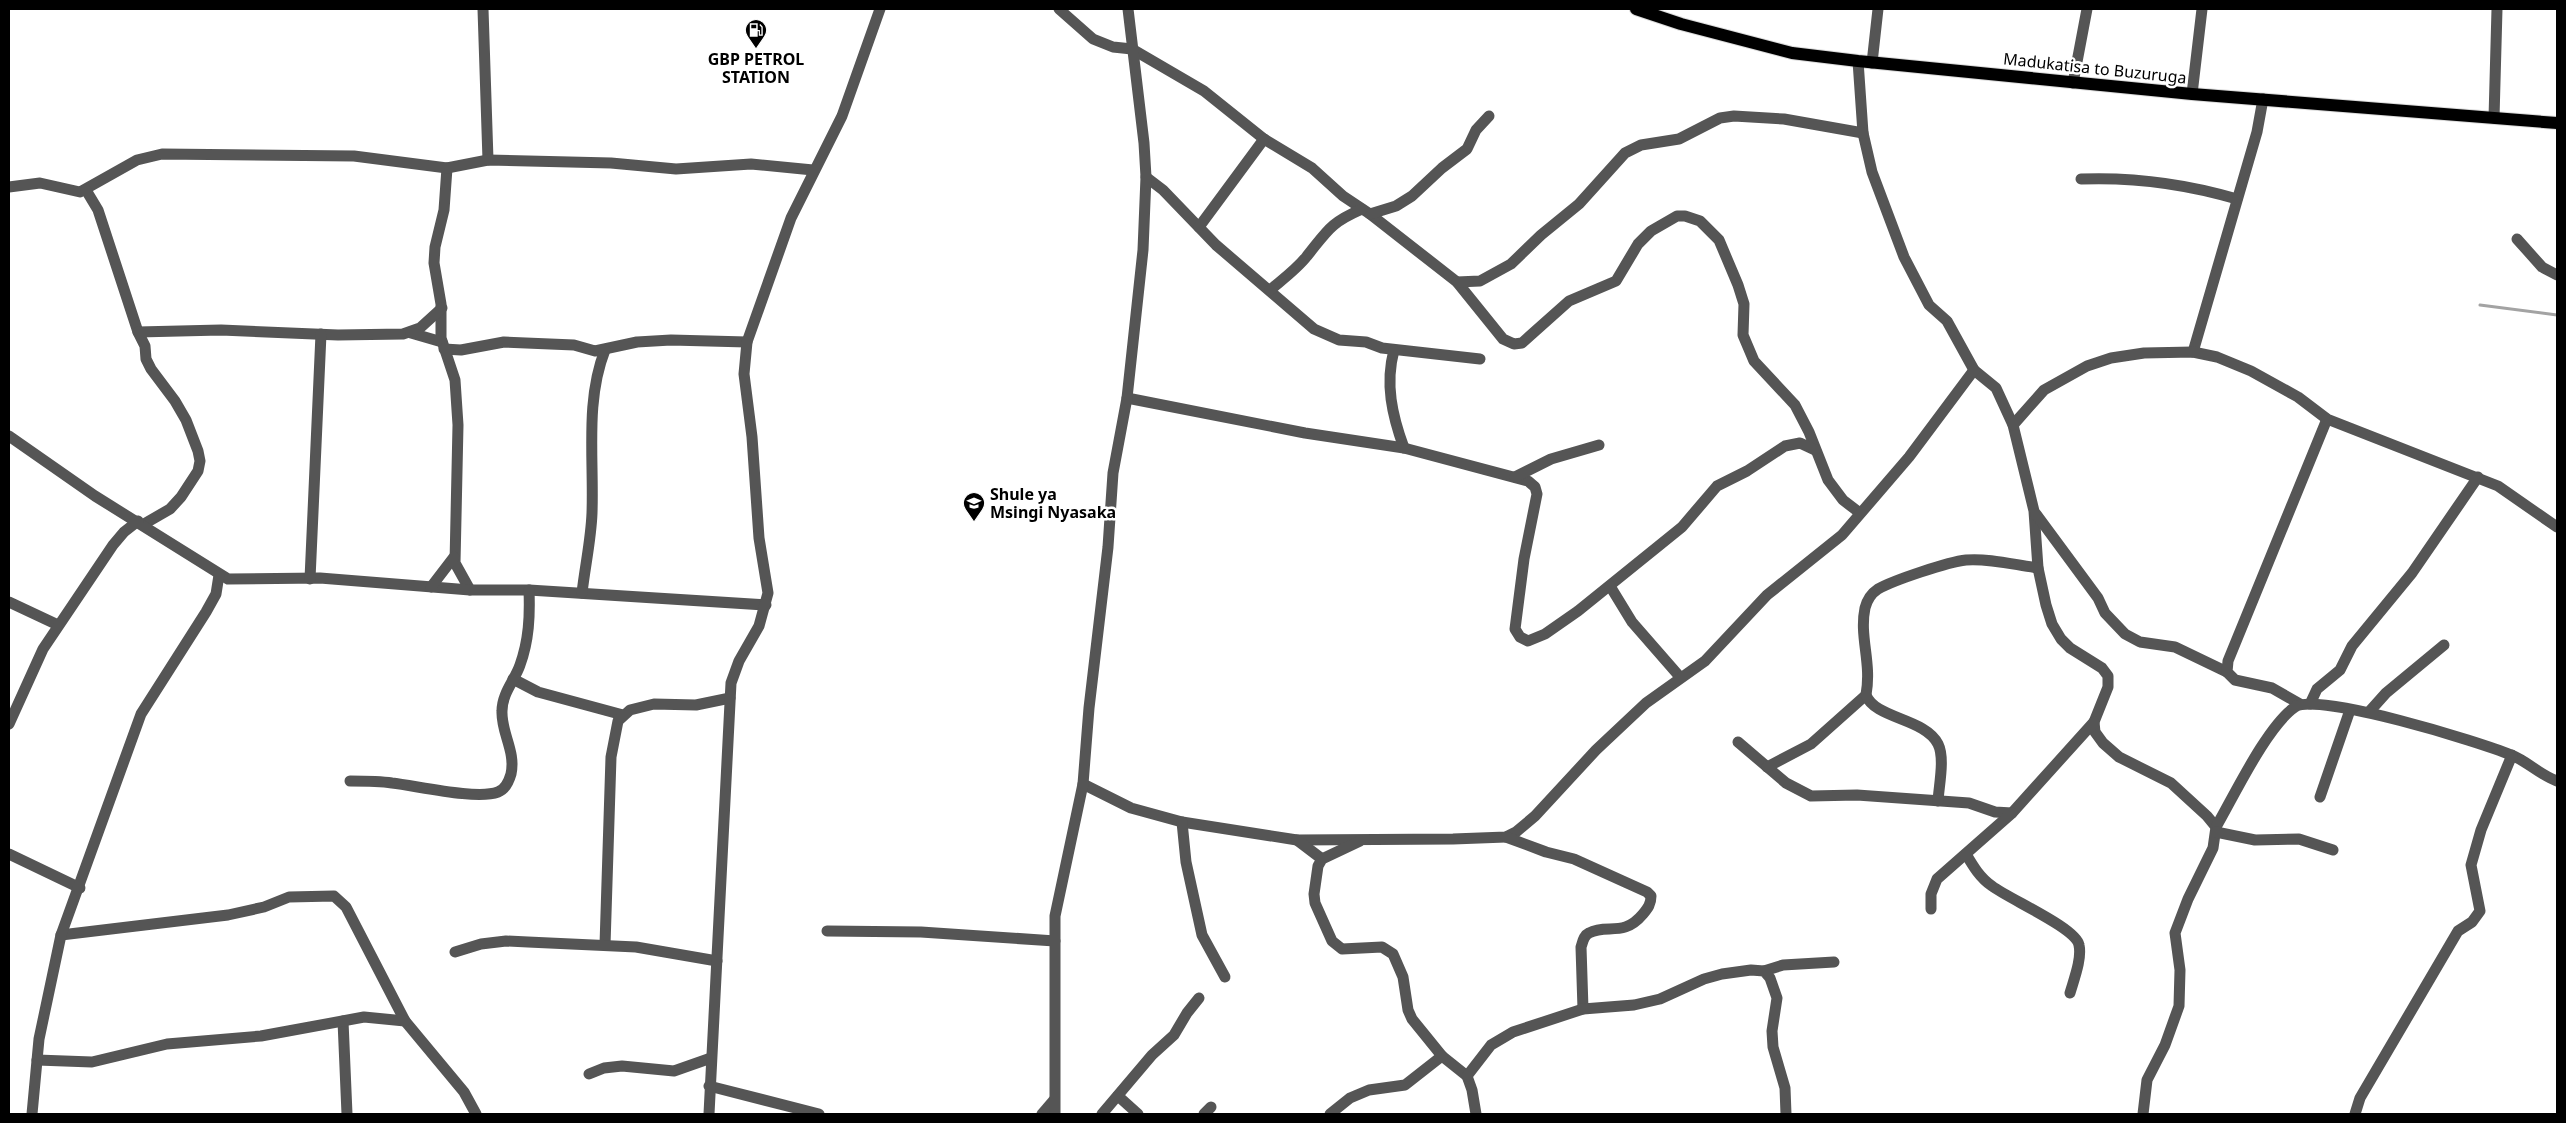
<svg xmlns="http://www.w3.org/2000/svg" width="2566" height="1123" viewBox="0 0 2566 1123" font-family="'Noto Sans',sans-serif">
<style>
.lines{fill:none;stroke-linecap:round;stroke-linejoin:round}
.stream{stroke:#a3a3a3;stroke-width:3}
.major-casing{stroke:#dbdbdb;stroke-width:14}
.minor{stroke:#555;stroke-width:11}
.major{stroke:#000;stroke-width:12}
.labels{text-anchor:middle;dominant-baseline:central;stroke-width:5;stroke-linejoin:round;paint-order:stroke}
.poi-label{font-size:16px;font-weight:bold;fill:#000;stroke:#fff}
.street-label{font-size:16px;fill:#000;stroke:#fff}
</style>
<rect width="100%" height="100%" fill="#fff"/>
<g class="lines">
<polyline class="stream" points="2480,305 2557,315"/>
<g class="major-casing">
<polyline id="major" points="1636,9 1681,24 1792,53 1858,61 2192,94 2557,123"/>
</g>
<g class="minor">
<polyline points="483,9 488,160"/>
<polyline points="1059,9 1093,39 1113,47 1132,49 1204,91 1264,139 1312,168 1343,196 1370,214 1457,282 1503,339 1514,344 1522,343 1569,301 1616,281 1638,244 1651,231 1677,216 1685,216 1700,221 1719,240 1738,285 1744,304 1743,335 1754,361 1795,405 1809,432 1828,480 1843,500 1860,513"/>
<polyline points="1858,61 1863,133 1872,172 1904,257 1929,305 1947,321 1974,370 1996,388 2013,425 2034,511 2038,568 2046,605 2052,624 2061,639 2070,648 2102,668 2108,676 2108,687 2094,722 2095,732 2103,743 2119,757 2171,783 2207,816 2216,827 2213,848 2188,899 2175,933 2180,970 2179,1006 2165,1045 2147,1080 2143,1114"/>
<polyline points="1872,63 1878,9"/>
<polyline points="2073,83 2087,9"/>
<polyline points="2192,94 2202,9"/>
<polyline points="2494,118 2497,9"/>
<polyline points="447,168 444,210 435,247 434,263 441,304 441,338 455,380 458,425 455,563 470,590"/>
<polyline points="1146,177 1163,190 1216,245 1314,329 1339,340 1366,342 1382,348 1480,359"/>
<path d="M2081,179C2133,177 2186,184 2237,199"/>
<polyline points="9,187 40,183 80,192 137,160 162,154 354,156 447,168 488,160 611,163 676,169 751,164 813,170"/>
<polyline points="86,190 98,210 138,332 145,346 146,359 151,369 175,401 186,420 198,451 200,461 198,471 181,497 170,509 144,524"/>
<polyline points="1370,214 1396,206 1412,196 1442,168 1467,149 1476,130 1489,116"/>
<polyline points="1199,227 1264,139"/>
<polyline points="2517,239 2542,267 2557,275"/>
<polyline points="1457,282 1480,281 1511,264 1541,235 1579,204 1625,153 1641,145 1679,139 1720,118 1734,116 1784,119 1863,133"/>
<path d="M1270,290C1283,279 1297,269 1307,256C1328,230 1330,223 1362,209"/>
<polyline points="138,332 221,330 338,335 403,334 420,328 442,308"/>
<polyline points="411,333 442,342"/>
<polyline points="444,349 461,350 504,342 574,345 595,351 637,342 671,340 747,342"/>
<path d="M1394,350C1385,384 1392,415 1404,448"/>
<polyline points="2193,352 2257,132 2263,99"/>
<polyline points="1127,398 1305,433 1404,448 1528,481 1535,487 1537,494 1524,559 1515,629 1520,637 1528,641 1545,634 1578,611 1661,544 1682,527 1717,486 1747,471 1785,446 1800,443 1815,450"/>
<polyline points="2013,425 2044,390 2087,366 2111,358 2144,353 2193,352 2217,357 2251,371 2298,397 2327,419 2498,486 2557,527"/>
<polyline points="9,436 95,496 228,579 320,578 470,590 529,590 766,605"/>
<polyline points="1515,477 1551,459 1599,445"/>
<polyline points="2036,514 2098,598 2105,613 2125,634 2140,642 2175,647 2227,672"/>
<polyline points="310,579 321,334"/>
<polyline points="1610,586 1632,622 1680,677"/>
<polyline points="431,587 454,557"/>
<path d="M582,593C585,566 591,540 592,513C594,458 585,401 605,350"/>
<polyline points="9,602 58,625"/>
<polyline points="513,679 538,692 623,715"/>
<polyline points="2300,704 2272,688 2235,680 2227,672 2228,661 2327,419"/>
<polyline points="2310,704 2317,689 2340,670 2352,646 2412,573 2478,477"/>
<polyline points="2369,712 2386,693 2444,645"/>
<polyline points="9,724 43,649 113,545 124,532 138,521"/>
<polyline points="1738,742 1786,783 1811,796 1857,795 1969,803 1995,812 2012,813 2094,722"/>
<polyline points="1767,767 1811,744 1866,695"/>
<path d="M350,781C364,781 379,781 392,783C418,786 477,800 498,792C506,789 509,781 511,774C516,751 501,733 502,711C502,693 515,680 520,665C529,640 530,616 529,590"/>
<polyline points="1083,784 1131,808 1182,822 1297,840 1453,839 1506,837 1516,832 1535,816 1596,750 1646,703 1705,661 1767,595 1842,535 1909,457 1974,370"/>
<polyline points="2320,797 2350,710"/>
<path d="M1938,801C1939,785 1945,758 1938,744C1925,718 1875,719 1866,695C1872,662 1859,637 1865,608C1867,600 1872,593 1878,589C1894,580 1948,562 1966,560C1989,558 2015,565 2038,568"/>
<polyline points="1182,822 1186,862 1202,935 1225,977"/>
<path d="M2216,827C2234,796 2267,726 2295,707C2317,692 2481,742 2511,755C2527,761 2540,775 2557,781"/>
<polyline points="2216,832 2255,840 2299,839 2333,850"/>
<path d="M1506,837L1546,852L1574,859L1647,892L1651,896C1651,904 1648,908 1643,914C1623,938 1607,923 1589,933C1583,936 1583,942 1581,947L1583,1009"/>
<polyline points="1297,840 1322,859"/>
<polyline points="1360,841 1322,859 1318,866 1314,894 1315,903 1332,941 1342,949 1382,947 1393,954 1403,977 1408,1010 1412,1019 1442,1056 1467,1076 1472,1090 1476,1114"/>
<polyline points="9,854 80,888"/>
<path d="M1966,854C1973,866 1980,878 1992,886C2009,899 2076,928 2079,945C2082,959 2074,979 2070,993"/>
<polyline points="1931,909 1931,894 1937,879 2012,813"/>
<polyline points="827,931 921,932 1055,941"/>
<polyline points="61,935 228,915 264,907 289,897 334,896 346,907 405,1021 464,1092 476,1114"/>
<polyline points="605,945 611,757 618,721 630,710 654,704 696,705 730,698"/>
<polyline points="455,952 481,944 506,941 528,942 636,947 717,961"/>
<polyline points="1764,971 1783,965 1834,962"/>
<polyline points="343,1021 347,1114"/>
<polyline points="37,1060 92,1062 167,1044 261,1036 364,1017 405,1021"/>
<polyline points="589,1074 604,1068 622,1066 674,1071 711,1058"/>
<polyline points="1467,1076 1491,1045 1513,1032 1583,1009 1634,1005 1660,999 1704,979 1722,974 1751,970 1764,971 1770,978 1777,998 1772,1031 1773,1047 1785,1088 1786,1114"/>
<polyline points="709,1086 819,1114"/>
<polyline points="1118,1096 1138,1114"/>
<polyline points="32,1114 39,1039 61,935 141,714 206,612 216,594 219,575"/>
<polyline points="709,1114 731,683 739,661 759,626 768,593 759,538 752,437 744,374 747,342 791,218 842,116 880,9"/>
<polyline points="1042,1114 1054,1100"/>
<polyline points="1055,1114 1055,916 1083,784 1089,708 1108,547 1113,473 1127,398 1143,250 1146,177 1144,143 1128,9"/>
<polyline points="1102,1114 1152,1055 1174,1035 1187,1013 1199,998"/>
<polyline points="1204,1114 1211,1107"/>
<polyline points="1330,1114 1350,1098 1369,1090 1405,1085 1442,1056"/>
<polyline points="2355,1114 2360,1098 2458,931 2472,922 2480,911 2471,865 2481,830 2512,755"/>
</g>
<use href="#major" class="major"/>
</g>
<defs>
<g id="fuel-pin" transform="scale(1.125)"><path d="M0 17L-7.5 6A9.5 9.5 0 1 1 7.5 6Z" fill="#000" stroke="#fff"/><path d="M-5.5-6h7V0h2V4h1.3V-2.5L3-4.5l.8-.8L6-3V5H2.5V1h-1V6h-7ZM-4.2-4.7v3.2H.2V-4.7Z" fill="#fff"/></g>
<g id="school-pin" transform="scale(1.125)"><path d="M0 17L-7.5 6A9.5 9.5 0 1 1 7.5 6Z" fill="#000" stroke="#fff"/><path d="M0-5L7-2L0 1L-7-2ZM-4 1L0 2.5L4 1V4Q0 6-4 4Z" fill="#fff"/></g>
</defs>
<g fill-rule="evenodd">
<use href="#fuel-pin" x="756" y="30"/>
<use href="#school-pin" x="974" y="503"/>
</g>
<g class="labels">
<g class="poi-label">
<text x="756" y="59">GBP PETROL<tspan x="756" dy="18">STATION</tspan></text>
<text x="990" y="494" text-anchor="start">Shule ya<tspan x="990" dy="18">Msingi Nyasaka</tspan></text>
</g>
<g class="street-label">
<text transform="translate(2095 68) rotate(6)">Madukatisa to Buzuruga</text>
</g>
</g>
<rect width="2566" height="1123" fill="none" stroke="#000000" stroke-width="20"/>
</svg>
